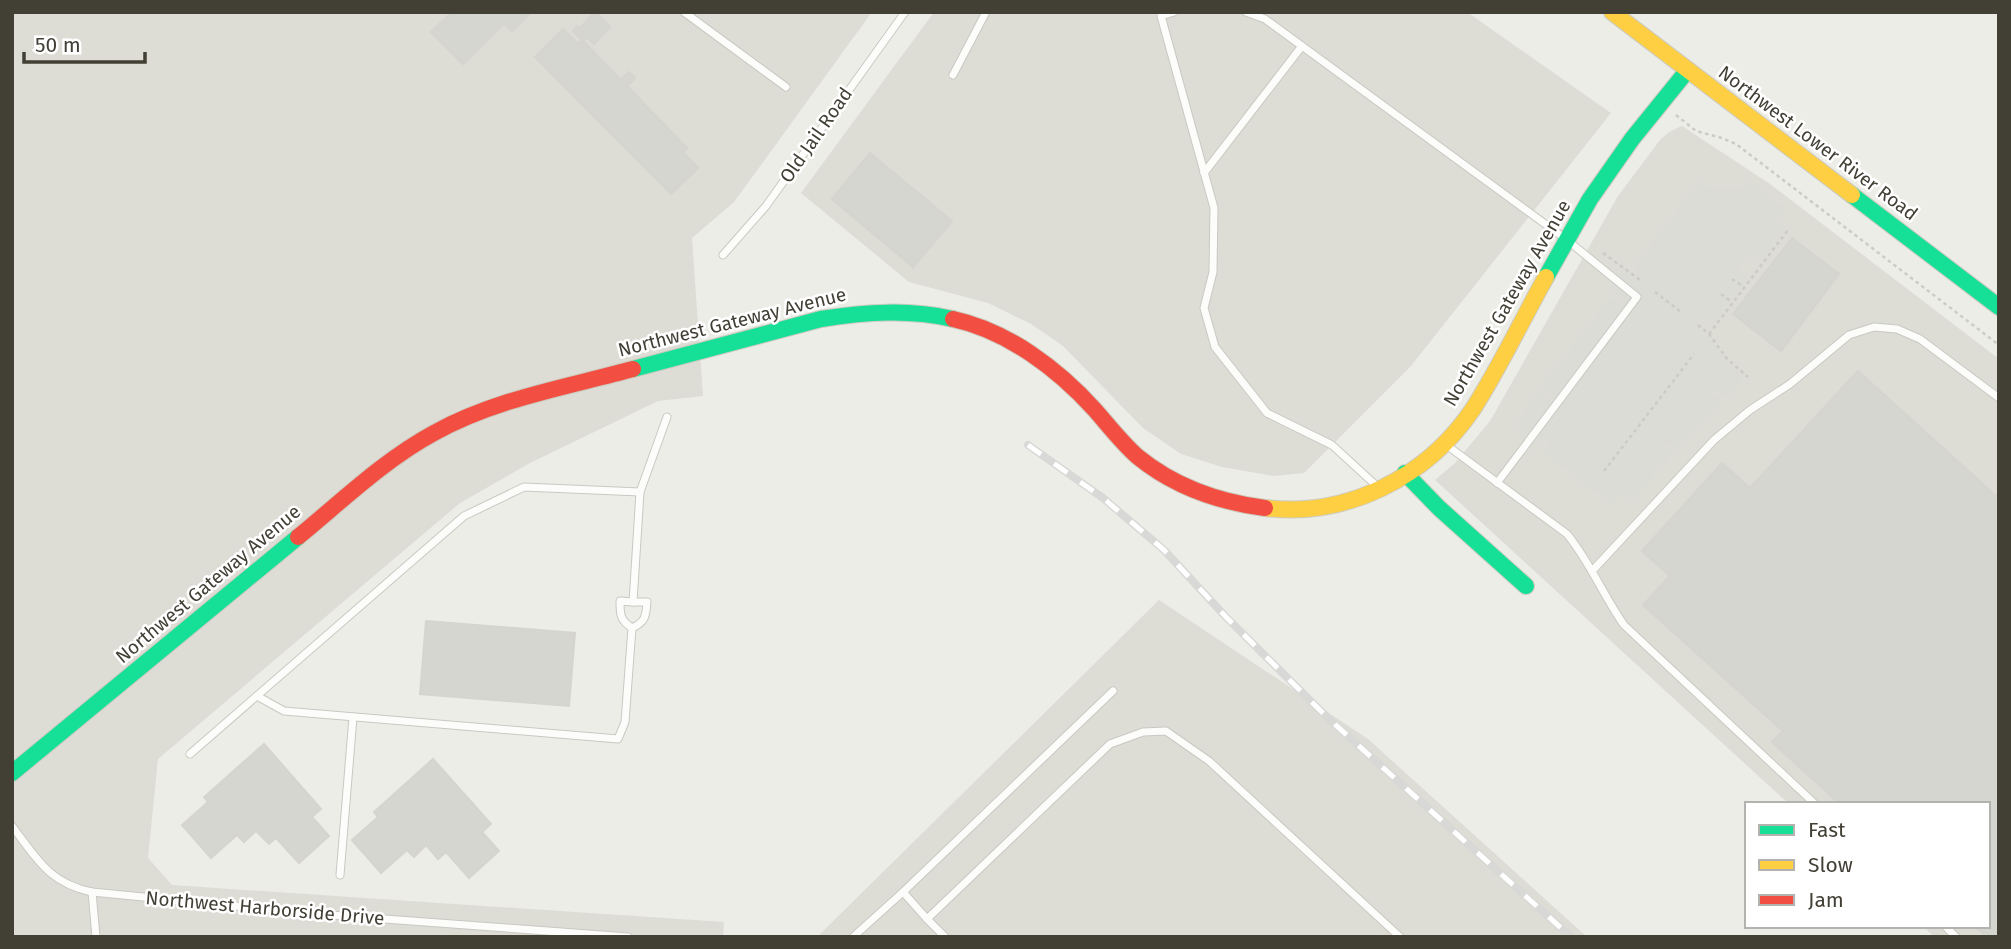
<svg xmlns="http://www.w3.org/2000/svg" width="2011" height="949" viewBox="0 0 2011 949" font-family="'Fira Sans',sans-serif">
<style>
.industrial{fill:#dddcd5}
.parking{fill:#dcdcd7}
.building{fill:#d6d6d0;stroke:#d5d4cd;stroke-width:2}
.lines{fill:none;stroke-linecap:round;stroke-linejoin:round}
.lane-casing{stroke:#c9c9c3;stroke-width:9}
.fast-casing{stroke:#cccbbf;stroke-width:18}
.slow-casing{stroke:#cccbbf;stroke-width:18}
.jam-casing{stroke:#cccbbf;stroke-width:18}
.path{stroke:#cccbc6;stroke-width:2.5;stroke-dasharray:3.5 3.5;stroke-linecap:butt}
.lane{stroke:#fcfcfb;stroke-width:7}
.fast{stroke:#16e098;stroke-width:16}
.slow{stroke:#ffcf43;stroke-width:16}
.jam{stroke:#f24e42;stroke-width:16}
.rail-casing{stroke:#d8d8d7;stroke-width:8}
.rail{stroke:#fff;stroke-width:5;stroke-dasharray:16;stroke-linecap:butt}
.labels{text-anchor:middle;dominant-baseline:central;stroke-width:5;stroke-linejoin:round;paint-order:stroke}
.street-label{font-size:19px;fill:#423f35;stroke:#fff}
</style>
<rect width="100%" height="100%" fill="#edede7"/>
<g class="industrial">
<polygon points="12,12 872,12 734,202 692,238 703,396 658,401 530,463 460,503 158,759 148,858 172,885 724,922 723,937 12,937"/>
<polygon points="934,12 1467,12 1611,113 1411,366 1304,473 1274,476 1222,467 1181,454 1143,428 1063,346 1031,324 988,303 909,282 801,193"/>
<polygon points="1682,126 1770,184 1999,359 1999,937 1934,937 1923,926 1988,926 1988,804 1789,804 1435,480 1455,463 1490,421 1618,196 1660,140 1669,132"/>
<polygon points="1159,600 1368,739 1587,937 817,937"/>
</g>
<polygon class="parking" points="1748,180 1785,209 1775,222 1785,230 1762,261 1751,253 1738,270 1748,278 1712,325 1702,318 1697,326 1706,333 1726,361 1744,377 1726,397 1715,388 1712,393 1721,401 1676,451 1667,442 1664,447 1672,454 1633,499 1621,491 1611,503 1543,451 1550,442 1545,438 1535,450 1519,438 1524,431 1515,424 1539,392 1548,399 1552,395 1542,386 1611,297 1621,304 1624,300 1609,288 1623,270 1638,281 1644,274 1635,266 1700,181 1710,188 1741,189"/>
<g class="building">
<polygon points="452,12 531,12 512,31 504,23 463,64 431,32"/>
<polygon points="595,12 610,27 594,44 587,37 583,41 573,31 577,26 579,29"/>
<polygon points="563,29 578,44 582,40 621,80 629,72 635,78 627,86 687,148 683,152 698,168 671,194 535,57"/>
<polygon points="870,153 952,221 913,267 832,199"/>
<polygon points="1792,238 1839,274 1781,351 1733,314"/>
<polygon points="1858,371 1996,496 1999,494 1999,937 1986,937 1975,926 1988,926 1988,804 1840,804 1772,742 1783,731 1643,605 1670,576 1642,551 1722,463 1750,488"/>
<polygon points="426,621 575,633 569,706 420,694"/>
<polygon points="264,744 321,809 312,817 329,836 299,863 276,838 269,844 256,831 244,842 237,835 211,858 182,825 208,802 204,797"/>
<polygon points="433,759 491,824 482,832 499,851 469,878 446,852 438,859 426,845 414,857 407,850 381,873 352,840 378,817 374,812"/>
</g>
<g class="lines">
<g class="lane-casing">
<g id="lane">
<polyline points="684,12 786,87"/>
<polyline points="1174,12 1161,16 1214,208 1213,272 1204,308 1215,347 1267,413 1332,445 1380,489"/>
<polyline points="1246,12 1265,19 1567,240 1637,297 1497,483"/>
<polyline points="953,75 986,12"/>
<polyline points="1204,173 1302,46"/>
<polyline points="723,255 766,206 905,12"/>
<path d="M1445,444L1567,534C1590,562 1603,595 1624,625L1815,804"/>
<polyline points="1593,570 1714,440 1750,410 1790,384 1849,335 1874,327 1897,329 1920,339 1999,398"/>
<path d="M632,628C645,622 646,617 647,602H633"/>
<path d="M257,696L284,711L618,739L625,722L632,628C620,620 620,615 620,601L633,602L640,492L667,417"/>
<polyline points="190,754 464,516 524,487 640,492"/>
<path d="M12,826C37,859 49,883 92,892L317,914L628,937"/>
<polyline points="340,875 353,717"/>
<polyline points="92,892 96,937"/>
<polyline points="903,892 927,919 1110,744 1143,732 1166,731 1209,761 1400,937"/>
<polyline points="927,919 945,937"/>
<polyline points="1945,926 1956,937"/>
<polyline points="853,937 903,892 1113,691"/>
</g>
</g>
<g class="fast-casing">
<g id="fast">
<polyline points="1852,195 1999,307"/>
<polyline points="1546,277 1590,199 1632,139 1687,71"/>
<path d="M633,369L821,319C866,312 909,309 953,319"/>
<polyline points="1405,473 1439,508 1526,586"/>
<polyline points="12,773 298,537"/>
</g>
</g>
<g class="slow-casing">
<g id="slow">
<polyline points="1612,12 1852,195"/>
<path d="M1265,508C1347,518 1427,477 1473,409C1500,367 1522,320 1546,277"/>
</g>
</g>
<g class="jam-casing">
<g id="jam">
<path d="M953,319C1008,331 1058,369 1095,410C1109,426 1122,443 1138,457C1175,487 1218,502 1265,508"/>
<path d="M298,537C342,501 384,460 434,433C495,399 567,387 633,369"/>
</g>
</g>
<g class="path">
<polyline points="1676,115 1696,131 1722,138 1736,144 1999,345"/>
<polyline points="1603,253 1640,280"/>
<polyline points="1732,279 1744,287"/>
<polyline points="1655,292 1681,312"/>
<polyline points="1721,294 1732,302"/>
<polyline points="1698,325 1709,334 1727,359 1748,377"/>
<polyline points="1709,334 1788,230"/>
<polyline points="1604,471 1694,354"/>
</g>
<use href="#lane" class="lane"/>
<use href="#fast" class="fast"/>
<use href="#slow" class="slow"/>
<use href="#jam" class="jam"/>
<g class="rail-casing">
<polyline id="rail" points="1028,445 1103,498 1164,550 1226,617 1329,719 1571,937"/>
</g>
<use href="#rail" class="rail"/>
</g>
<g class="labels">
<g class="street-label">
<text transform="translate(816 135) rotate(-55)">Old Jail Road</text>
<text transform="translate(1818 143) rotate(37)">Northwest Lower River Road</text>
<text transform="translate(1507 303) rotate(-60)">Northwest Gateway Avenue</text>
<text transform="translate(732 322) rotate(-14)">Northwest Gateway Avenue</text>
<text transform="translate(208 584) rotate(-40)">Northwest Gateway Avenue</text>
<text transform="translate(265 908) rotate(5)">Northwest Harborside Drive</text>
</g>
</g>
<rect width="2011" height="949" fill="none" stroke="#423f35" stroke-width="28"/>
<rect x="1745" y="802" width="245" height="126" fill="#ffffff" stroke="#b3b2ae" stroke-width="2"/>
<rect x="1759" y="825" width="35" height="10" fill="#16e098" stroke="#b3b2ae" stroke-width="2"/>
<text x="1808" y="837" font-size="21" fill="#423f35">Fast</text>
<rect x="1759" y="860" width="35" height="10" fill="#ffcf43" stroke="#b3b2ae" stroke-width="2"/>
<text x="1808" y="872" font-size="21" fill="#423f35">Slow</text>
<rect x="1759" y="895" width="35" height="10" fill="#f24e42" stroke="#b3b2ae" stroke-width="2"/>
<text x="1808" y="907" font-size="21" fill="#423f35">Jam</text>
<path d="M24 52v10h121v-10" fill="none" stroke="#423f35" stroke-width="3.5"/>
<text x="35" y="52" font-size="21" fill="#423f35" stroke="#ffffff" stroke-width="5" paint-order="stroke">50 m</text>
</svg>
